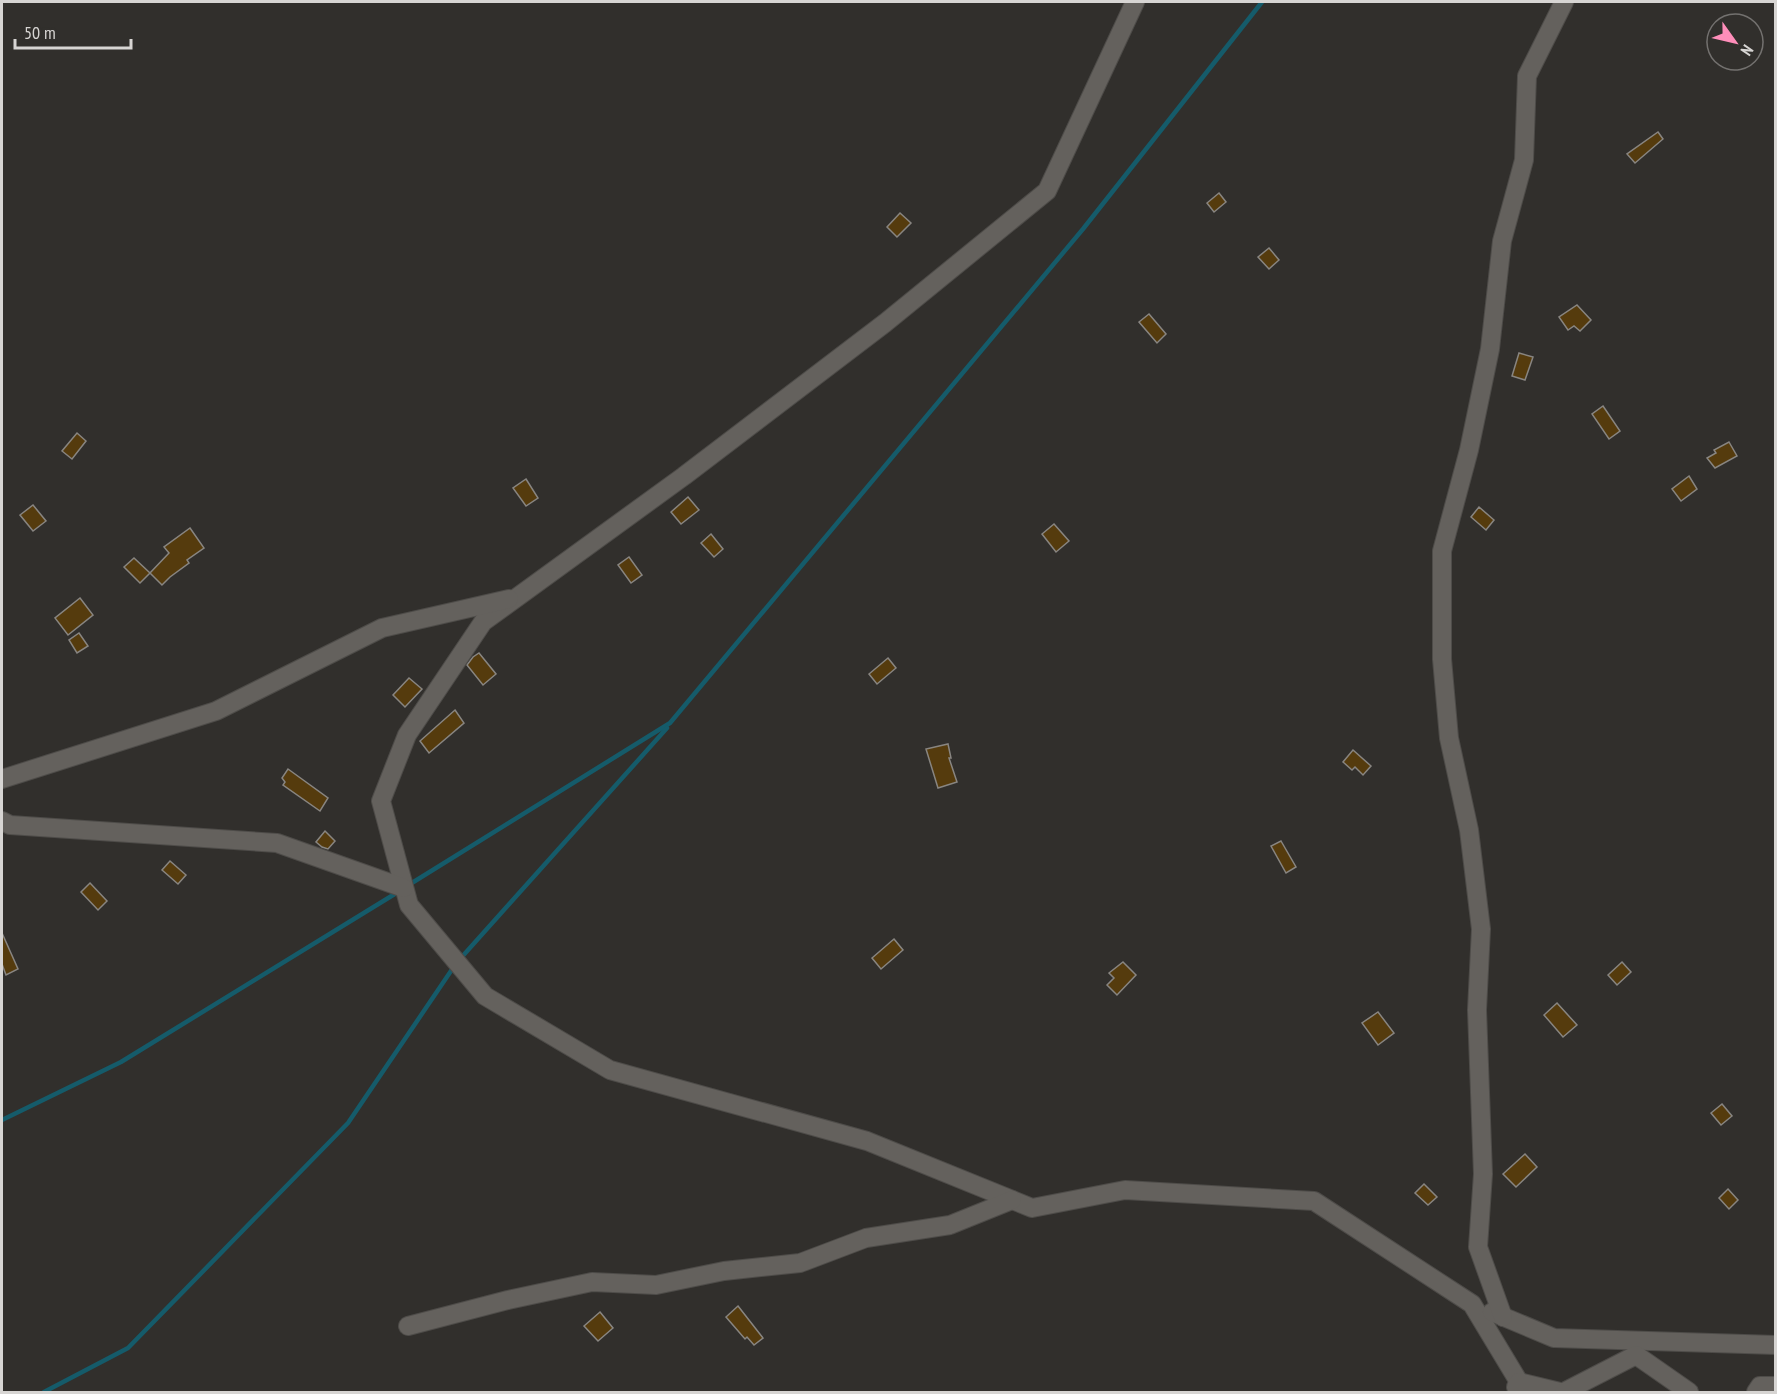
<svg xmlns="http://www.w3.org/2000/svg" width="1777" height="1394" viewBox="0 0 1777 1394" font-family="'PT Sans Narrow',sans-serif">
<style>
.lines{fill:none;stroke-linecap:round;stroke-linejoin:round}
.stream{stroke:#155b6a;stroke-width:4.5}
.building{fill:#553b0d;stroke:#888581;stroke-width:1.5}
.minor-casing{stroke:#4e4c49;stroke-width:20}
.minor{stroke:#64615d;stroke-width:18}
</style>
<rect width="100%" height="100%" fill="#312f2c"/>
<g class="lines">
<g class="stream">
<polyline points="407,886 670,723 1083,229 1262,2"/>
<polyline points="460,959 667,728"/>
<polyline points="2,1120 121,1062 398,892"/>
<polyline points="44,1392 128,1348 348,1123 455,965"/>
</g>
</g>
<g class="building">
<polygon points="1658,132 1663,139 1635,163 1627,154"/>
<polygon points="1219,193 1226,202 1214,212 1207,203"/>
<polygon points="900,213 911,223 897,237 887,227"/>
<polygon points="1269,248 1279,260 1269,269 1258,257"/>
<polygon points="1577,305 1591,320 1580,331 1574,326 1568,330 1559,317"/>
<polygon points="1149,314 1166,334 1157,343 1139,322"/>
<polygon points="1519,353 1533,357 1525,380 1512,376"/>
<polygon points="1603,406 1620,431 1609,439 1592,414"/>
<polygon points="77,433 86,441 72,459 62,451"/>
<polygon points="1729,442 1737,456 1715,468 1707,458 1716,453 1714,450"/>
<polygon points="1689,476 1697,489 1681,501 1672,489"/>
<polygon points="526,479 538,498 526,506 513,488"/>
<polygon points="688,497 699,510 681,524 671,512"/>
<polygon points="33,505 46,521 33,531 20,515"/>
<polygon points="1479,507 1494,520 1486,530 1471,517"/>
<polygon points="1054,524 1069,541 1056,552 1042,534"/>
<polygon points="190,528 204,548 187,560 189,563 170,577 162,585 150,573 169,553 164,547"/>
<polygon points="711,534 723,549 714,557 701,543"/>
<polygon points="629,557 642,575 631,583 618,565"/>
<polygon points="134,558 150,573 140,583 124,567"/>
<polygon points="80,598 93,615 68,635 55,618"/>
<polygon points="79,633 88,646 77,653 69,640"/>
<polygon points="479,653 496,674 483,685 467,665 473,657"/>
<polygon points="888,658 896,668 877,684 869,674"/>
<polygon points="409,678 422,689 405,707 393,695"/>
<polygon points="455,710 464,723 429,753 420,741"/>
<polygon points="948,744 951,758 949,758 957,782 938,788 926,749"/>
<polygon points="1353,750 1371,766 1363,775 1355,767 1352,770 1343,762"/>
<polygon points="288,769 328,798 320,811 283,785 285,782 282,778"/>
<polygon points="325,831 335,841 328,849 322,847 316,842"/>
<polygon points="1281,841 1296,867 1286,873 1271,846"/>
<polygon points="170,861 186,875 178,884 162,870"/>
<polygon points="90,883 107,901 98,910 81,892"/>
<polygon points="2,933 18,969 6,975 2,964"/>
<polygon points="894,939 903,950 881,969 872,958"/>
<polygon points="1123,962 1136,975 1117,995 1107,985 1114,978 1109,973"/>
<polygon points="1622,962 1631,972 1617,985 1608,975"/>
<polygon points="1557,1003 1577,1025 1563,1037 1544,1015"/>
<polygon points="1378,1012 1394,1033 1378,1045 1362,1023"/>
<polygon points="1722,1104 1732,1116 1721,1125 1711,1113"/>
<polygon points="1525,1154 1537,1167 1516,1187 1503,1174"/>
<polygon points="1424,1184 1437,1197 1428,1205 1415,1193"/>
<polygon points="1728,1189 1738,1200 1729,1209 1719,1198"/>
<polygon points="738,1306 763,1338 754,1345 747,1337 745,1339 726,1317"/>
<polygon points="600,1312 613,1328 598,1341 584,1326"/>
</g>
<g class="lines">
<g class="minor-casing">
<g id="minor">
<polyline points="1135,2 1047,191 885,323 684,476 483,622 407,735 381,801 409,905 485,996 610,1070 867,1141 1032,1208 1125,1190 1314,1201 1472,1304 1525,1392"/>
<polyline points="2,779 216,711 382,628 509,599"/>
<polyline points="2,821 10,825 277,843 404,888"/>
<polyline points="1492,1312 1554,1338 1776,1345"/>
<polyline points="1503,1317 1478,1247 1483,1174 1477,1010 1481,929 1469,830 1449,738 1442,659 1442,551 1469,450 1490,349 1502,241 1524,160 1527,76 1564,2"/>
<polyline points="408,1326 508,1300 592,1282 656,1285 724,1271 800,1263 866,1238 950,1225 1012,1200"/>
<polyline points="1516,1387 1519,1382 1560,1392"/>
<polyline points="1564,1392 1636,1355 1689,1392"/>
<polyline points="1756,1392 1760,1386 1776,1386"/>
</g>
</g>
<use href="#minor" class="minor"/>
</g>
<rect width="1777" height="1394" fill="none" stroke="#d7d5d3" stroke-width="6"/>
<g transform="translate(1735 42) rotate(124)"><circle r="28" fill="#312f2c" stroke="#73716f" stroke-width="1.5"/>
<path d="M0-4.5L10 22L0 15L-10 22Z" fill="#ff8eba"/>
<text y="-9" font-size="16" font-weight="bold" text-anchor="middle" fill="#d7d5d3">N</text>
</g>
<path d="M15 39v9h116v-9" fill="none" stroke="#d7d5d3" stroke-width="3"/>
<text x="24" y="39" font-size="18" fill="#d7d5d3" stroke="#312f2c" stroke-width="4.5" paint-order="stroke">50 m</text>
</svg>
